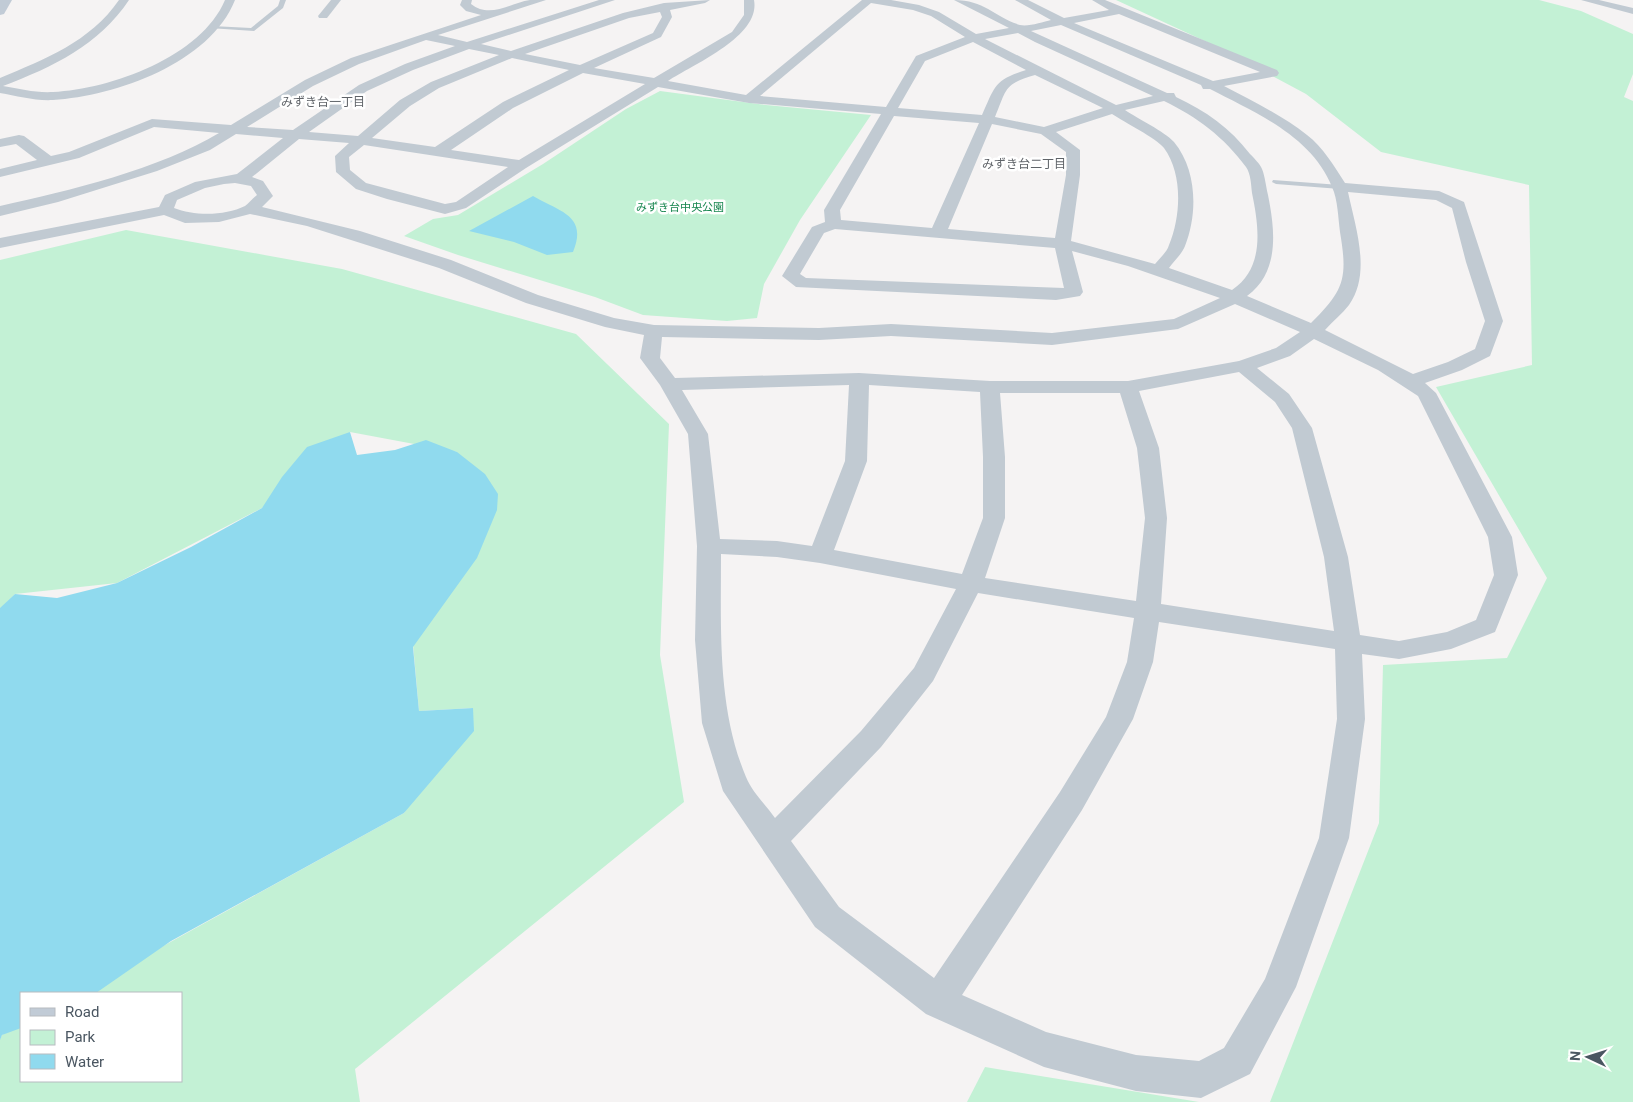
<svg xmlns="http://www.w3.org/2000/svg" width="1633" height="1102" viewBox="0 0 1633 1102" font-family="Roboto,'Noto Sans JP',sans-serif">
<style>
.green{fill:#c3f1d5}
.water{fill:#90daee}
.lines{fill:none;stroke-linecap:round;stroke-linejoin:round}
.lane{fill:#c1cad2;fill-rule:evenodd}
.street{fill:#c1cad2;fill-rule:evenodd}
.secondary{fill:#c1cbd6;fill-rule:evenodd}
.labels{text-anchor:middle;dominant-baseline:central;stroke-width:5;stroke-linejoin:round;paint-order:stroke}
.far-park-label{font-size:11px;fill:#17864f;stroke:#fff}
.far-neighbourhood-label{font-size:12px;fill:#5f6368;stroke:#fff}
</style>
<rect width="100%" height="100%" fill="#f5f3f3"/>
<g class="green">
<polygon points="1116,0 1539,0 1581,11 1633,34 1633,74 1624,97 1633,101 1633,1102 1270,1102 1379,823 1383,665 1507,658 1547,578 1436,387 1532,365 1529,185 1381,152 1306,94 1222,49"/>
<polygon points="660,91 766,105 871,115 800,220 764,284 757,318 727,321 643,315 595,297 458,255 404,236 433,219 458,215 543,164 626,109"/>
<polygon points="126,230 342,269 576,334 669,424 660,655 684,802 355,1069 360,1102 0,1102 0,1039 2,1035 21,1024 21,1081 181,1081 181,993 78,993 404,813 473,708 419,711 412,633 457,452 350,432 262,508 117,583 15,594 0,609 0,260"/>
<polygon points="985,1067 1199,1102 967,1102"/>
</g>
<g class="water">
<path d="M533,196C560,212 588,215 573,252L547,255L514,242L469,231Z"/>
<polygon points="350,432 357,455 395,450 426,440 457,452 485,474 498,494 497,510 477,558 413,647 419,711 473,708 474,731 404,813 171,941 96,993 21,993 21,1028 2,1035 0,1040 0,608 15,594 57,598 117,583 191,547 262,508 282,477 307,447"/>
</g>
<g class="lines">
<g class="lane">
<polygon points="280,0 286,0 283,8 254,31 209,28 212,26 251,28 278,6"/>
<polygon points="1273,180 1340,185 1344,187 1340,189 1276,184 1272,182"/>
</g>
<g class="street">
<path d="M119,0H129C99,45 53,67 3,86C20,89 36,93 53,92C111,89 201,57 225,0H235C210,63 116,96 53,100C35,101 17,96 0,93V78C45,59 90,42 119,0Z"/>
<polygon points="331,0 341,0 327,18 319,18 318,16"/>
<path d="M462,0H472L471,4C490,19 510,3 530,0C535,0 541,0 546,0L438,35L467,42L599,0H615L481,44L511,51L623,13L664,3L710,0L705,3L670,10L672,17L661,37L594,68L654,78L732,32L744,15V0H754C761,36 694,64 668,81L746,95L862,0H891L919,5L939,12L976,34L1009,28L954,0C985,0 994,17 1020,25C1028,27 1043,22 1051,20L1015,0H1028L1064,18L1109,10L1092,0H1105L1277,70L1279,73L1277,76L1224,86C1252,101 1282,115 1307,135C1323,147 1334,166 1345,183L1439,191L1464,202L1503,321L1490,356L1462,370L1425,383L1436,393L1512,537L1518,575L1495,632L1451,649L1399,659L1362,654L1365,719L1349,838L1296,987L1250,1074L1201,1098L1136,1091L1044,1067L926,1014L815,927L723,791L702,723L695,640L697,546L688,434L660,385L640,358L644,335L605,327L526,303L439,268L307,226L250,214L219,222L185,223L164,215L0,248V238L159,207L165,195L195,182L237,174L283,138L236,134L210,150L157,171L58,202L0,216V206C68,191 160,169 219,133L154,127L79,158L0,177V169L37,160L16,144L0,147V139L19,135L24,136L51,156L69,152L152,119L231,125L305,80L351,58L481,15L466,11L460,5ZM871,3L913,10L931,16L965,37L916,56L886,107L760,96ZM660,12L662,17L653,33L580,65L525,54L629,18ZM1119,14L1260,72L1213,81L1074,23ZM1061,25L1201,85L1203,89H1210C1254,112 1312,136 1332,187C1338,200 1338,218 1340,232C1348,279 1344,290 1311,323L1247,296C1280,272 1275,230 1268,195C1266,187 1265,176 1262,169C1260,164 1254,158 1250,154C1230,128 1206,111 1176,97L1174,93H1167L1031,31ZM1018,33L1035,42L1153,96L1116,105L985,39ZM426,40L455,46L405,64L359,85L293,130L247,127L313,86L359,64ZM973,42L1026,70C994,80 995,86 982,115L898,108L925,61ZM469,49L499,55L431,82L400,100L358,136L309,132L367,91L413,70ZM512,58L569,70L503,102L435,147L372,138L410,106L439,88ZM583,73L645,84L519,160L451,150L513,108ZM1035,75L1103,108L1044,127L995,117C1007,88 1004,84 1035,75ZM658,87L749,103L881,114L824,210L825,222L812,227L782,276L796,287L1056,300L1080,296L1083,292L1072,251L1128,266L1220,298L1174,319L1052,333L891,324L819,328L654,325L614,318L538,295L451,260L360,231L262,207L273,196L263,181L252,177L299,139L349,143L335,156L336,172L356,189L387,199L445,214L466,208L526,168ZM1164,101C1197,117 1224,137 1246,167C1251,174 1251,185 1252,193C1259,227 1265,268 1232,290L1169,268C1174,261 1182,254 1185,246C1198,213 1197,170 1174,142C1164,131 1138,119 1125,110ZM1112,114C1124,122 1156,138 1164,148C1183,174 1181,216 1169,245C1167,252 1160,258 1155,264L1071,241L1080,175V150L1056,132ZM894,116L979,123L932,228L841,220L840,210ZM992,124L1041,134L1066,152V175L1055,238L948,229ZM364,145L508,167L456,202L445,204L366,183L350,170L349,157ZM224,184L235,183L251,186L257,195C253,198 249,203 245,206C225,216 194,216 174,208L177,200L205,188ZM1348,192L1436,200L1452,208L1466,262L1485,321L1475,349L1448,362L1413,374L1325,330C1333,321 1342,314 1349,305C1372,273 1355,226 1348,192ZM835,229L1055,248L1064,288L806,278L800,274L824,233ZM1235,304L1300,332L1276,348L1239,361L1128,381H990L859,373L675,378L660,358L662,337L819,340L891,336L1052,345L1178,329ZM1314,339L1378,370L1418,396L1488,537L1494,575L1476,620L1447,632L1399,641L1360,635L1348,557L1312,428L1289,394L1257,368L1290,356ZM1239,372L1275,402L1292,428L1324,557L1334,631L1161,604L1167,518L1159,448L1139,391ZM849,385L845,461L812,546L777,541L720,539L708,434L682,390ZM869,385L980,392L983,457V518L962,574L834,550L867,461ZM1000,393H1120L1137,448L1145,518L1136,601L985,578L1005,518V457ZM721,554L777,557L820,563L956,589L914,668L861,731L775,818C766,805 752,792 746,777C717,708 721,628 721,554ZM978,593L1134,618L1127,662L1106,717L1060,792L934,978L839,907L791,841L881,747L933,681ZM1159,622L1335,649L1337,719L1319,838L1265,979L1224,1048L1199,1061L1136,1055L1046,1032L962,995L1082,810L1133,719L1153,662Z"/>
<polygon points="1581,0 1599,0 1633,8 1633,14"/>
</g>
<polygon class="secondary" points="0,0 12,0 4,14 0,15"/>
</g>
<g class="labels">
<g class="far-park-label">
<text x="680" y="207">みずき台中央公園</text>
</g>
<g class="far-neighbourhood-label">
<text x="323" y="102">みずき台一丁目</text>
<text x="1024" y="164">みずき台二丁目</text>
</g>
</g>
<rect x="20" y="992" width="162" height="90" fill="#ffffff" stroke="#b7bbc0"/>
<rect x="30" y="1008" width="25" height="8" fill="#c1cbd6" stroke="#b7bbc0"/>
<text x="65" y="1017" font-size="15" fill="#4a5661">Road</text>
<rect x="30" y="1030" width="25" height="15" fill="#c3f1d5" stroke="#b7bbc0"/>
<text x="65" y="1042" font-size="15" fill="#4a5661">Park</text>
<rect x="30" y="1054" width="25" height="15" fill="#90daee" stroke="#b7bbc0"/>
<text x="65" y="1067" font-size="15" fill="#4a5661">Water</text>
<g transform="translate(1588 1057) rotate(274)" stroke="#ffffff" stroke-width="4" paint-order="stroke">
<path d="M0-4L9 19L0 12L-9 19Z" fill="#4a5661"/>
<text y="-8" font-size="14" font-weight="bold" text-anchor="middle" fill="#4a5661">N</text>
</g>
</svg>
